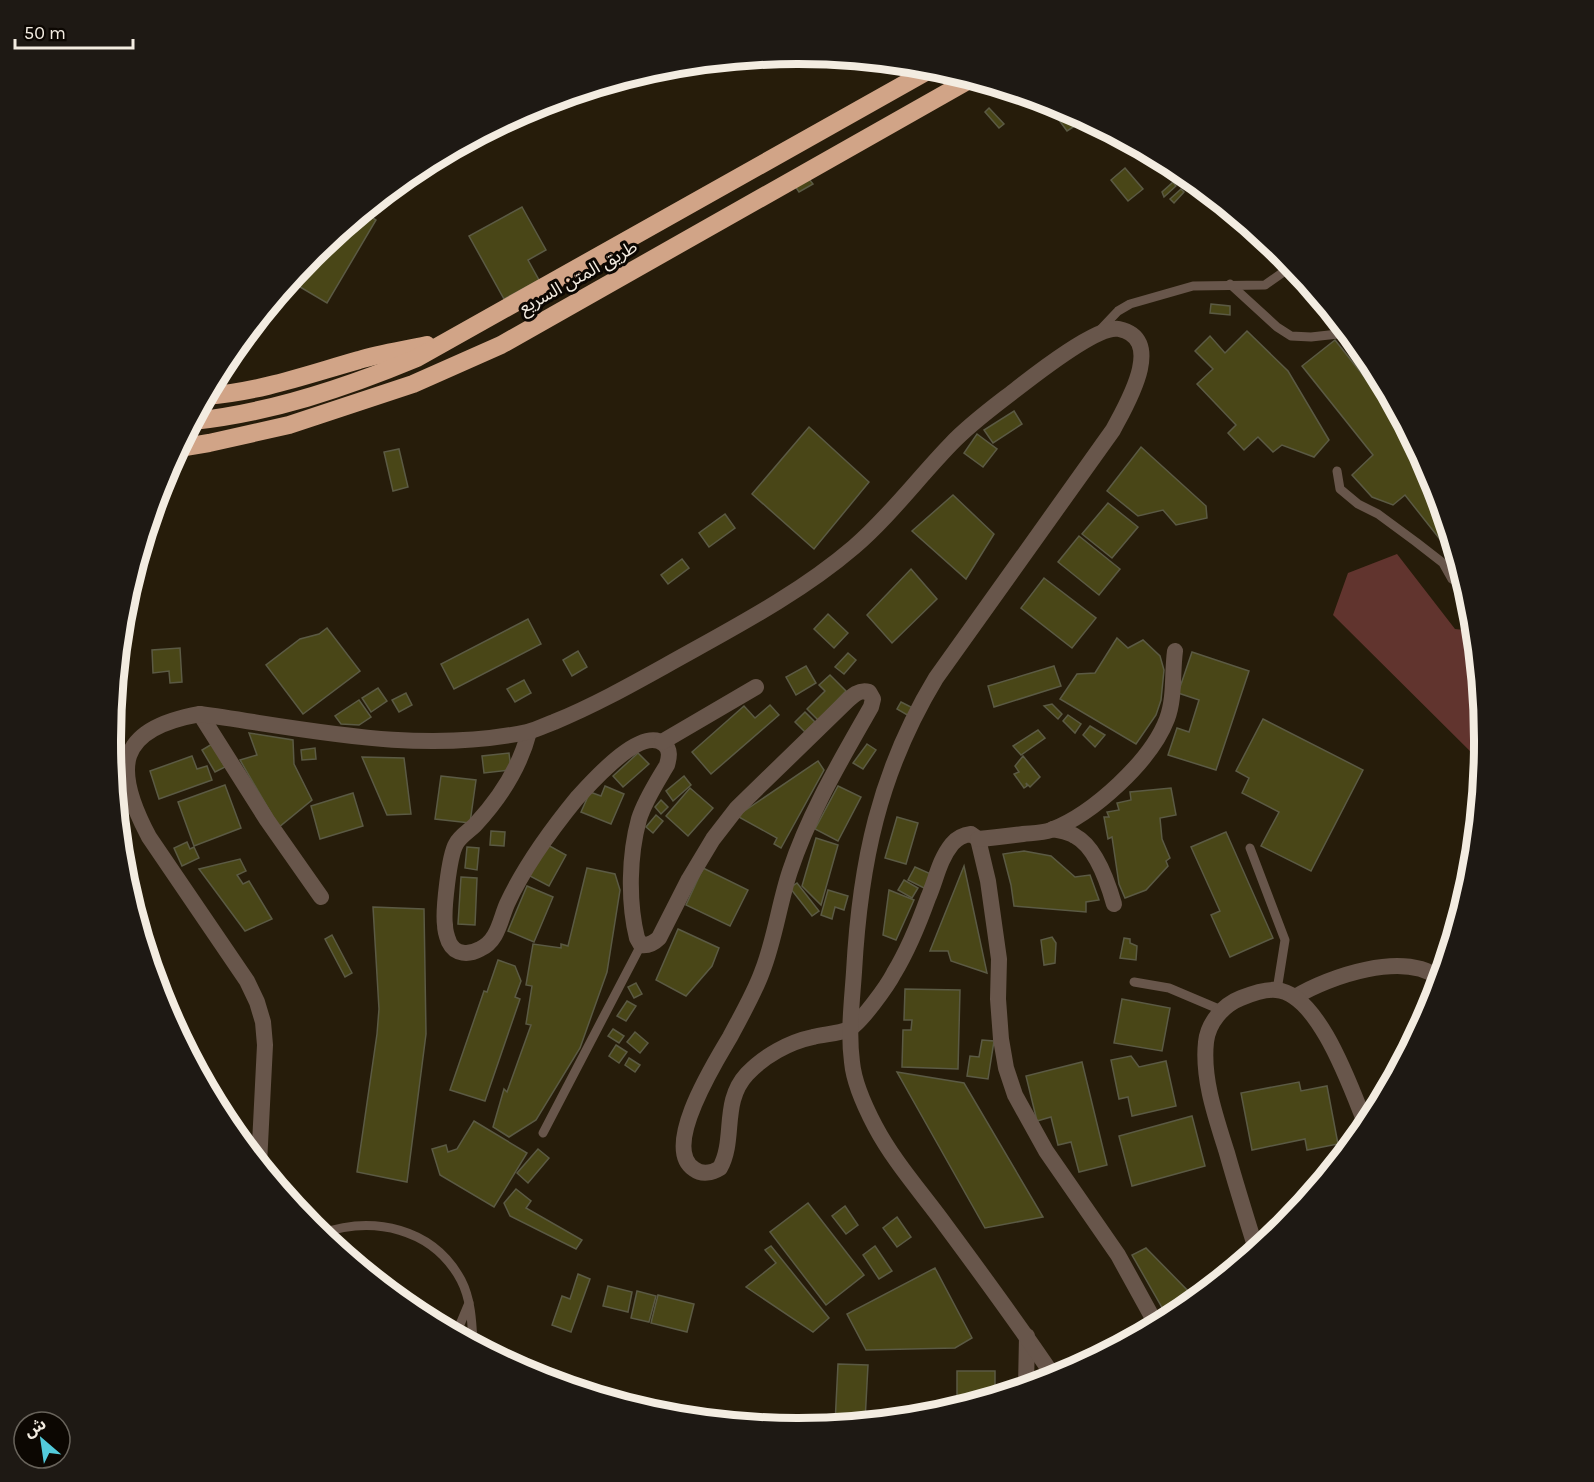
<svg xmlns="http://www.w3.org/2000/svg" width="1594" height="1482" viewBox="0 0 1594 1482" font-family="Karla,'Noto Sans Arabic',sans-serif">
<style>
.forest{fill:#61342e}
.building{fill:#494617;stroke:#5b5a44;stroke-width:1.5}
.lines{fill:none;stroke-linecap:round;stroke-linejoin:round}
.service{stroke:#68564b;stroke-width:9}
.minor{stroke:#68564b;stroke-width:16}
.tertiary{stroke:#68564b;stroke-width:16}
.motorway{stroke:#d1a487;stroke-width:18}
.labels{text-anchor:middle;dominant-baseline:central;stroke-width:6;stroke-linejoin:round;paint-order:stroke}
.street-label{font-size:18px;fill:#f3ece1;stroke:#0c0702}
.rim{fill:none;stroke:#f3ece1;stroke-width:8}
</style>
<rect width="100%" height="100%" fill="#261c0a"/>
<polygon class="forest" points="1397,554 1455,629 1473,631 1484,741 1482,763 1333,615 1348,573"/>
<g class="building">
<polygon points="989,108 1004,124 999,128 985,112"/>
<polygon points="1064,109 1069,111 1078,124 1067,131 1056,116"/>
<polygon points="1129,143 1139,148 1132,153 1126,145"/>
<polygon points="1125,168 1143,189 1128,201 1111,180"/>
<polygon points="809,179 813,184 799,192 795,186"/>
<polygon points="1173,182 1176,186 1164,197 1162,192"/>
<polygon points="1181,189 1184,192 1174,203 1170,199"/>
<polygon points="522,207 546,250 528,260 539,280 504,299 469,236"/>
<polygon points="363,212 376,220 327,303 290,281 311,255"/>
<polygon points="1211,304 1230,306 1230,315 1210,313"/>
<polygon points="1329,312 1341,327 1334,328"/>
<polygon points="1247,331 1288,371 1329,440 1314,457 1282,445 1273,452 1258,437 1244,450 1228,433 1236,425 1197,384 1213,369 1195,351 1210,336 1225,353"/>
<polygon points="1335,340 1405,428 1432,478 1451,543 1446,547 1405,495 1393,505 1372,497 1352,475 1373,455 1302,366"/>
<polygon points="1014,411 1022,424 993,443 984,430"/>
<polygon points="809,427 869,482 814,549 752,494"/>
<polygon points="977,434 997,449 983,467 964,453"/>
<polygon points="1141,447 1206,506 1207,518 1176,525 1163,510 1138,516 1107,491"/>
<polygon points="399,449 408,487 393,491 384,452"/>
<polygon points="953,495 994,534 966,579 912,531"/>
<polygon points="1108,503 1138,527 1112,558 1082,534"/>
<polygon points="725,514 735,528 709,547 699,533"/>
<polygon points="1079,536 1120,569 1099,595 1058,562"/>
<polygon points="682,559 689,568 668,584 661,575"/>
<polygon points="911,569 937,599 892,643 867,615"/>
<polygon points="1044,578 1096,618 1072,648 1021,608"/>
<polygon points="828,614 848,633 834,648 814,629"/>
<polygon points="528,619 541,644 454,689 441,664"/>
<polygon points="327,628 360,671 303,714 266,665 300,639 319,634"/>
<polygon points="1117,638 1128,648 1143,640 1160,656 1164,670 1161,700 1156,715 1136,744 1060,699 1077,674 1095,673"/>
<polygon points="180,648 182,682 170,683 169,671 153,673 152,650"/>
<polygon points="578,651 587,667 572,676 563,660"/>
<polygon points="1192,652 1249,671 1216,770 1168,755 1177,728 1189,732 1199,700 1178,693"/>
<polygon points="848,653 856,660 844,674 835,667"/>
<polygon points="806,666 816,683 796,695 786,677"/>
<polygon points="1054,666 1061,686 994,707 988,686"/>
<polygon points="830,675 846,691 818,720 807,709 825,691 819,685"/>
<polygon points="524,680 531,693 515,702 507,689"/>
<polygon points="378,688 387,701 371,712 362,698"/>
<polygon points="406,693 412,705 399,712 392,700"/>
<polygon points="359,700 371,717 359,725 341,724 335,716"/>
<polygon points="901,702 913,708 909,716 897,709"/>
<polygon points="1052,704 1062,714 1058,719 1044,706"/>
<polygon points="770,705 779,715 711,774 692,752 744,706 755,718"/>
<polygon points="805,712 815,722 805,732 795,722"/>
<polygon points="1068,715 1081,724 1075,733 1063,721"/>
<polygon points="1263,719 1363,770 1311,871 1261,846 1279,812 1242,793 1249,778 1236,771"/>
<polygon points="1090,726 1105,735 1095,747 1083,735"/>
<polygon points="1038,730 1045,738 1021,755 1013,746"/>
<polygon points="249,733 293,740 294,764 312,800 279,827 240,760 257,755"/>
<polygon points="212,744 225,767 215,772 202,750"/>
<polygon points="867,744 876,750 863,769 853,763"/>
<polygon points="315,748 316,759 302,760 301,750"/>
<polygon points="509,753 511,770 484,773 482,756"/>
<polygon points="638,753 649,764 623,787 613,776"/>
<polygon points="192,756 197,769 207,766 212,780 159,799 150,771"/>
<polygon points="1023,756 1040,777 1030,787 1026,783 1027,786 1024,788 1014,774 1019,772 1015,766"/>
<polygon points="362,757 404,758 411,814 387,815"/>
<polygon points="818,761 824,770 781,848 774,844 777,838 737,816"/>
<polygon points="441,776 476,780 470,823 435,819"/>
<polygon points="684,776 691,785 673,801 666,791"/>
<polygon points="225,785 241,828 194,846 178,802"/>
<polygon points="605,786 624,794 611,824 581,812 590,792 601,796"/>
<polygon points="838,786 861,797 838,841 815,829"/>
<polygon points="690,788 713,808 688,836 666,816"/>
<polygon points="1171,788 1176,815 1160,818 1162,839 1170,858 1166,861 1168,866 1146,890 1125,898 1119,884 1112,837 1108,839 1104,817 1109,817 1107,812 1119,810 1117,803 1131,800 1130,792"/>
<polygon points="353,793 363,826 320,839 311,806"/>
<polygon points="661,800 668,807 661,814 655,807"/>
<polygon points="656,815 663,821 653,833 646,827"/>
<polygon points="897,817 918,823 906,864 885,858"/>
<polygon points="491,831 505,832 504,846 490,845"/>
<polygon points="1226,832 1273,938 1230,957 1211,915 1220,911 1191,847"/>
<polygon points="816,838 838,845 821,905 802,886"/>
<polygon points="187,842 190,849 194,847 199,858 182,866 174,848"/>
<polygon points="546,844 566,855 549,886 528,875"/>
<polygon points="467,847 479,848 477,870 465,868"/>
<polygon points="1024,851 1051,856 1075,877 1090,875 1099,900 1086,902 1086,912 1014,906 1011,885 1003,854"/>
<polygon points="240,859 246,871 237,875 243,884 249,881 272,919 245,931 199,869"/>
<polygon points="964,866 987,973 951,961 948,951 930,951"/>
<polygon points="915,867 931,874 924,888 908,880"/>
<polygon points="587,868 615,874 620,890 607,972 580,1048 536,1120 509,1137 493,1127 504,1089 507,1092 531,1025 526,1024 532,986 526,985 533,944 561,948 561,944 568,946"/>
<polygon points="703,868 748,890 730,926 686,905"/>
<polygon points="461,877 477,878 475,925 458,924"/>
<polygon points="904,880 918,888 912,898 898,890"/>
<polygon points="797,883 819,911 812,916 790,888"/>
<polygon points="527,886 553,897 534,942 508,931"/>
<polygon points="828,890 848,896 844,910 835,907 832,919 821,915"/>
<polygon points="889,890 914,900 896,940 883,935"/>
<polygon points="373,907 424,909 426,1034 407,1182 357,1172 377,1034 379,1009"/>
<polygon points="678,929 719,948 712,966 686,996 656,980"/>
<polygon points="332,935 352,973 345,977 325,939"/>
<polygon points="1052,937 1056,943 1055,963 1044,965 1041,940"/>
<polygon points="1124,938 1130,939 1130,943 1137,946 1136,960 1120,958"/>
<polygon points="498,960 515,966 521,981 515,997 520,999 485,1101 450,1090 484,991 487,992"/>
<polygon points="636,983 642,994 634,998 628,987"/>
<polygon points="905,989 960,990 958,1069 902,1067 903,1030 911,1030 912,1020 904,1020"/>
<polygon points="1122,999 1170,1008 1162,1051 1114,1043"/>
<polygon points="627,1001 636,1006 626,1021 617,1016"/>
<polygon points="613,1029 624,1036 619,1043 608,1036"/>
<polygon points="635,1032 648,1043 640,1053 627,1042"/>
<polygon points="982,1040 994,1041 988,1079 967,1076 970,1056 979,1057"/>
<polygon points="616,1045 627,1052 619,1063 609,1056"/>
<polygon points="1131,1056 1139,1067 1166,1061 1176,1106 1132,1116 1128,1097 1119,1099 1111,1060"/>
<polygon points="629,1058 640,1065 635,1072 625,1065"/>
<polygon points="1082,1062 1107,1165 1079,1172 1071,1142 1058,1145 1051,1117 1037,1121 1026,1076"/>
<polygon points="897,1072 964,1083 1043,1217 985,1228"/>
<polygon points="1299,1082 1301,1091 1327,1086 1338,1144 1307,1150 1305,1139 1252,1150 1241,1093"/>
<polygon points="1192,1116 1205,1166 1132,1186 1119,1136"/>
<polygon points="474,1121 527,1153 494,1207 440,1175 432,1149 446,1145 448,1152 457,1149"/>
<polygon points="538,1149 549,1158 528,1183 517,1173"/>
<polygon points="516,1189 531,1201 526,1208 582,1240 576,1249 510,1216 504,1203"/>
<polygon points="808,1203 864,1275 826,1305 770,1232"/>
<polygon points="845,1206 858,1225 846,1234 832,1216"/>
<polygon points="897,1217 911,1237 897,1247 883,1228"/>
<polygon points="771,1246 829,1318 813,1332 746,1287 776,1263 765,1250"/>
<polygon points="875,1246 892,1271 879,1279 863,1255"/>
<polygon points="1146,1248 1195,1298 1178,1312 1168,1318 1132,1255"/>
<polygon points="935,1268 972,1338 955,1348 866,1350 847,1314"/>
<polygon points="578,1274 590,1279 571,1332 552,1325 562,1296 570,1299"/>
<polygon points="608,1286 632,1292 628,1312 603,1306"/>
<polygon points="637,1291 656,1296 649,1322 631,1318"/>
<polygon points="658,1295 694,1304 687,1332 651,1323"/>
<polygon points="838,1364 868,1365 865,1421 835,1424"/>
<polygon points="957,1371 995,1371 995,1395 957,1407"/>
<polygon points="554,1373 569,1382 566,1385 543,1378 546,1374 551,1377"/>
</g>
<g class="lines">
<g class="service">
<polyline points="1230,284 1277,327 1291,336 1311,337 1347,333"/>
<polyline points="1100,330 1118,311 1130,304 1193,286 1265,285 1292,266"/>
<polyline points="1337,471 1340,489 1358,504 1378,514 1416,542 1443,563 1452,579 1465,587"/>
<polyline points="1250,848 1285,940 1277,990"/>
<polyline points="1134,982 1169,988 1221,1010"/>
<polyline points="543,1133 641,945"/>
<path d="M320,1234C373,1215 433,1228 461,1280C471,1299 472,1322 473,1343"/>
<polyline points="456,1334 469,1303"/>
</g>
<g class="minor">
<polyline points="200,714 267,820 321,897"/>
<path d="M529,732C520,767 500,798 475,825C469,831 460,836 456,844C449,856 443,911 445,925C445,931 447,937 449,942C455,955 469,955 480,949C498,941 500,920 507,904C525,865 550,831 577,798C591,783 641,725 664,744C671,750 669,758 667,765C657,782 645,800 639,819C629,855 628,902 637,938L641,945C649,946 654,943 659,938L689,879L713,839L737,808L845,703C852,696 859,689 869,692L873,699L871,707C841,760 809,813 790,871C779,904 775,939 762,972C754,994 741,1016 730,1037C716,1061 661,1147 694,1169C702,1175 712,1173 720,1168C736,1139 721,1102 747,1074C764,1056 789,1042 813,1037C824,1034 839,1034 849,1029C860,1024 888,985 894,973C908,950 919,923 928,898C936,880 939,860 952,844C957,838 963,835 971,834L978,839L988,881L999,959L998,999L1001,1039L1006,1068L1015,1095L1046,1151L1118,1255L1156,1324"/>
<polyline points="662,742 756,687"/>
<path d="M1053,829C1060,831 1069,832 1075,836C1096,847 1108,883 1114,904"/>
<path d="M978,839C993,838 1008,836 1023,834C1032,833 1042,833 1051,830C1093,814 1151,761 1167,719C1175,698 1172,673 1175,651"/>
<path d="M1295,997C1330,976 1403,951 1439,978"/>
<polyline points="1026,1386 1027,1336"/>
</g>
<g class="tertiary">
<path d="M259,1164L265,1045L263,1022L257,1002L247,981L149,837C113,769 115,729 200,714C308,729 418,755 527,732C536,730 546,725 554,722C593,706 629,686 665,666C729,630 798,595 854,547C890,516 918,478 951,444C970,424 992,408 1014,391C1032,377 1098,325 1119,329C1167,339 1125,407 1113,430L936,678C879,772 860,863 854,972C852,1002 848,1032 852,1062C854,1084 865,1107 875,1126C894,1162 922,1193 946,1226C983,1276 1020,1326 1054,1377"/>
<path d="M1256,1249C1246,1217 1236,1185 1227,1153C1216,1118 1202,1079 1206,1042C1208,1023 1223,1005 1241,998C1251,994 1266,989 1276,990C1319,993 1352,1091 1366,1125"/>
</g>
<g class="motorway">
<path d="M206,396C263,391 306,375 359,360C381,353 405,350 427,345"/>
<path d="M193,421C270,413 345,388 417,358L933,68"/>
<polyline points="179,448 209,443 289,425 413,384 501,345 971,79"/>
</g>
</g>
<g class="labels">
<g class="street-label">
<text transform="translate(578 277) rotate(-29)">طريق المتن السريع</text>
</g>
</g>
<path d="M0 0H1594V1482H0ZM797 64H798A676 676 0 0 1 1474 740V742A676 676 0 0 1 798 1418H797A676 676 0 0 1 121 742V740A676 676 0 0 1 797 64Z" fill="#1e1914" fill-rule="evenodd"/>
<path class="rim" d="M797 64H798A676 676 0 0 1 1474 740V742A676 676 0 0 1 798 1418H797A676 676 0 0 1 121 742V740A676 676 0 0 1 797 64Z"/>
<g transform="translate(42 1440) rotate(331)"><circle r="28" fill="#0c0702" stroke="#68635b" stroke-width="1.5"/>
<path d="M0-4.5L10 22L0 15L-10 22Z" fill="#53cbdc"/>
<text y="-9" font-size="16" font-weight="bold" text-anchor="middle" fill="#f3ece1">ش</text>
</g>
<path d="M15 39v9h118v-9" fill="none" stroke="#f3ece1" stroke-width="3"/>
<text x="24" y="39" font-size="18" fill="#f3ece1" stroke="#0c0702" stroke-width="4.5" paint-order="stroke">50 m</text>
</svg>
